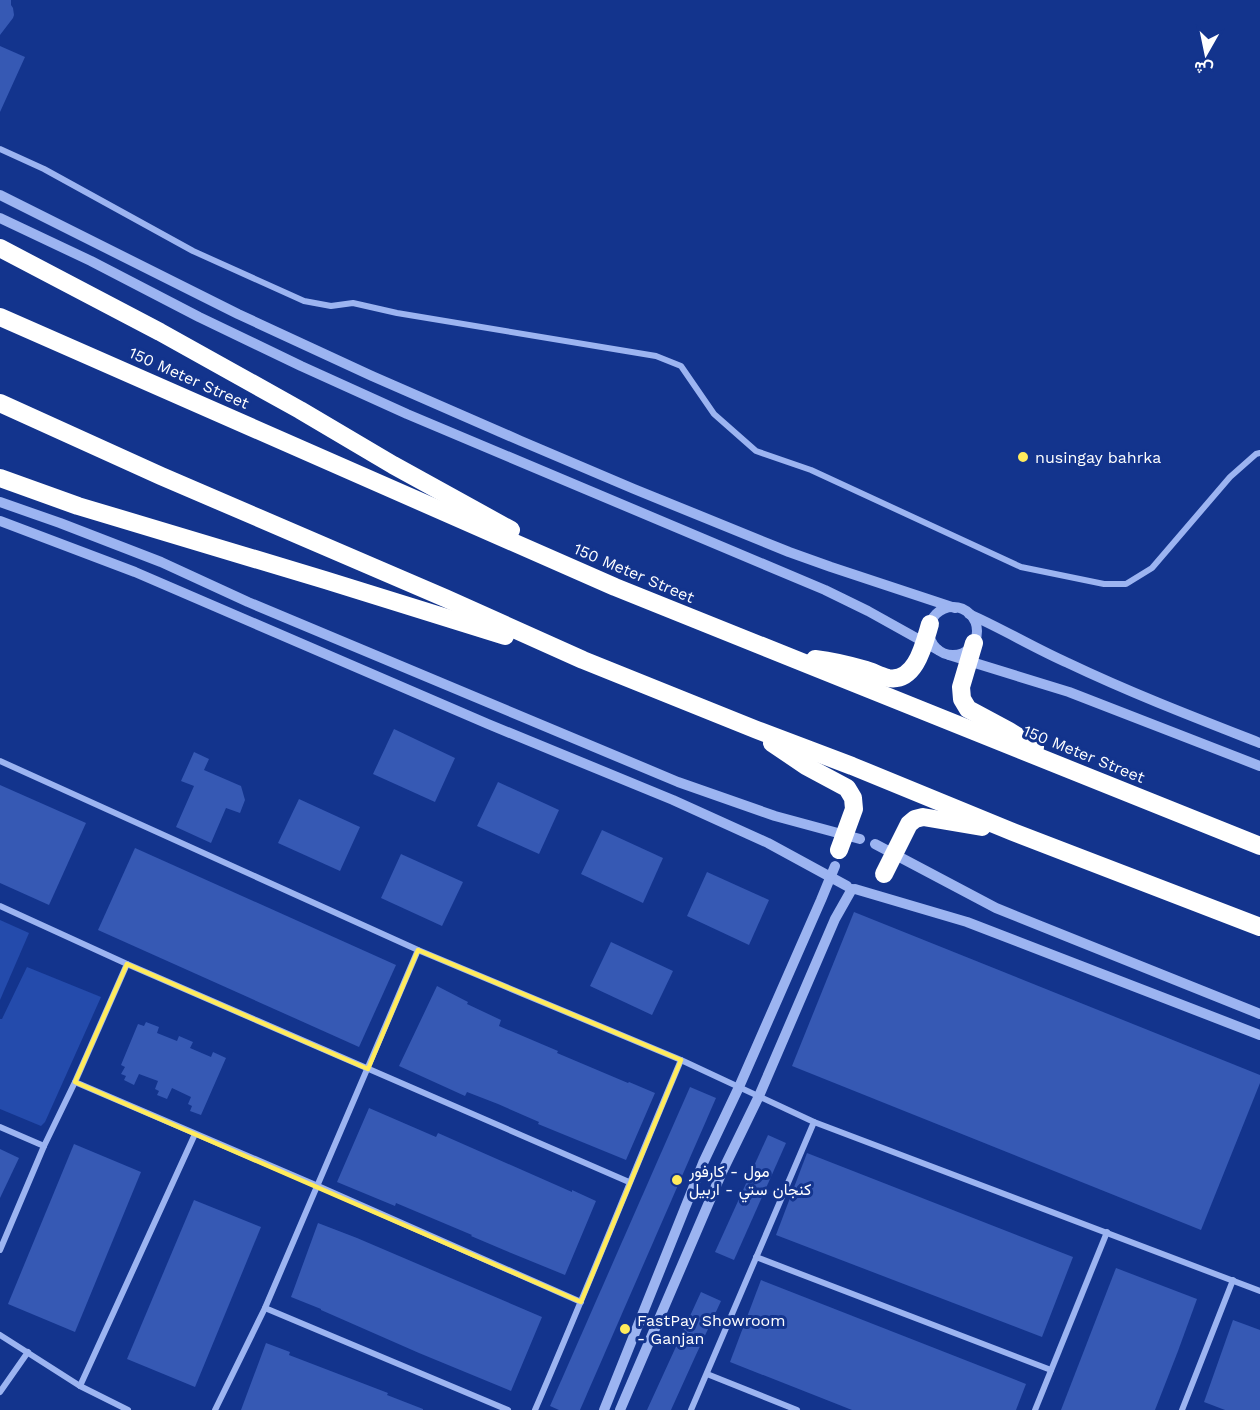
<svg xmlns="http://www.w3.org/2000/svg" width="1260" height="1410" viewBox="0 0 1260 1410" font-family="'Work Sans',Vazirmatn,sans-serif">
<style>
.green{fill:#244bac}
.building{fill:#3659b4}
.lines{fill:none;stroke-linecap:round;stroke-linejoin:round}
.minor{stroke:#9cb4f1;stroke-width:6}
.tertiary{stroke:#9cb4f1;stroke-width:10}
.motorway{stroke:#fff;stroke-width:18}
.marked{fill:none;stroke:#ffeb5c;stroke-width:4.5;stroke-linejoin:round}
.poi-dot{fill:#ffeb5c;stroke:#13348d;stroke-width:2}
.labels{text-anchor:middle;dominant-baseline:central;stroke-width:6;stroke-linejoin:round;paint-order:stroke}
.street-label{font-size:16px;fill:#fff;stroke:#13348d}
.poi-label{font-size:16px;fill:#fff;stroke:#13348d;text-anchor:start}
</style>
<rect width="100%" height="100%" fill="#13348d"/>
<g class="green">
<polygon points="0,920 29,933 0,1000"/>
<polygon points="27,967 101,997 45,1122 41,1126 0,1109 0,1019 2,1019"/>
</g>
<g class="building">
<polygon points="0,0 11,0 11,5 13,8 14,15 13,18 0,35"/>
<polygon points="0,46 25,57 0,112"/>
<polygon points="394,729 455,758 435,802 373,774"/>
<polygon points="194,752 209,759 204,770 241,786 245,800 240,813 226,808 211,843 176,827 194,786 181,781"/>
<polygon points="498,782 559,810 539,854 477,826"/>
<polygon points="0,785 86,823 49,905 0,883"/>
<polygon points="299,799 360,827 340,871 278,843"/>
<polygon points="602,830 663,858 643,903 581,874"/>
<polygon points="135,848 396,965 359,1047 98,930"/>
<polygon points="401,854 463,882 442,926 381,898"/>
<polygon points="707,872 769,900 749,945 687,916"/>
<polygon points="854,912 1260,1075 1260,1083 1201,1230 792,1066"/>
<polygon points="611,942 673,971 652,1015 590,986"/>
<polygon points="437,986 468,1002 467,1004 501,1020 499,1026 558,1051 557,1053 628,1083 629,1082 655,1093 626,1160 538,1124 539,1122 498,1104 467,1092 465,1096 399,1066"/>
<polygon points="146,1022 159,1027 157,1033 177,1041 179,1036 193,1042 190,1048 211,1057 213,1052 226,1058 201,1115 190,1111 192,1106 188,1104 191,1097 172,1088 167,1099 157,1095 159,1091 155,1089 158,1081 139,1074 134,1085 124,1080 126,1076 121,1074 125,1067 121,1065 138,1024 144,1026"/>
<polygon points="690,1087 716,1098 580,1410 559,1410 550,1406"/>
<polygon points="369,1108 436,1137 438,1133 572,1192 572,1190 596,1201 565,1275 504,1250 471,1236 472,1235 396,1203 395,1206 337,1182"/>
<polygon points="768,1135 786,1143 734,1260 715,1252"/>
<polygon points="74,1144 141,1172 75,1332 8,1304"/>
<polygon points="0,1149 19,1158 0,1198"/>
<polygon points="807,1153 1073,1257 1042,1337 776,1235"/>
<polygon points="194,1200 261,1227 195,1387 127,1359"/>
<polygon points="318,1223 357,1238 542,1317 511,1391 419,1353 321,1310 321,1309 291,1297"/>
<polygon points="1116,1268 1197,1299 1178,1351 1155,1410 1061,1410"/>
<polygon points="761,1280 1026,1384 1016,1410 852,1410 730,1362"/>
<polygon points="701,1292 721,1301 695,1357 671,1410 647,1410"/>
<polygon points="1233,1320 1260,1330 1260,1410 1225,1410 1204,1402"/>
<polygon points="266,1343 290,1352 289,1355 388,1393 387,1395 423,1409 423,1410 241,1410"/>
</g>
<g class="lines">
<g class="minor">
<polyline points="0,149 44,169 193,251 304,301 331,306 353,303 397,313 656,356 681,366 714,414 756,451 811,470 1021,567 1104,584 1126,584 1152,568 1230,477 1256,454 1260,453"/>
<polyline points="0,761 418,950 681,1060 814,1122 1260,1291"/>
<polyline points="0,906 127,964 629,1182"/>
<polyline points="75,1082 318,1186 581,1302"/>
<polyline points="0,1127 44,1146"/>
<polyline points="0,1250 44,1146 75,1082 127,964"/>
<polyline points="756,1257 1051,1370"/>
<polyline points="265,1308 508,1410"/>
<polyline points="0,1335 80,1386 128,1410"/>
<polyline points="707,1374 797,1410"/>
<polyline points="80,1386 195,1134"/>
<polyline points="0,1392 28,1352"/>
<polyline points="215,1410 265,1308 418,950"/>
<path d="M535,1410C585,1294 632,1176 681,1060"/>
<polyline points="691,1410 814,1122"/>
<polyline points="1035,1410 1107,1232"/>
<polyline points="1182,1410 1233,1280"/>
</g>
<g class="tertiary">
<polyline points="0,195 238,314 372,376 521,441 634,489 789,552 831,567 955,608"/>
<polyline points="0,218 91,261 199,317 301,366 407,414 825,590 868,611 938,650"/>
<polyline points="0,502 60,523 161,562 248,602 678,782 775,816 860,839"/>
<polyline points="0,521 135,572 488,724 673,800 768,843 847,886"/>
<circle cx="953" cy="631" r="24"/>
<path d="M969,614C1003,629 1034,648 1068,663C1131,693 1196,718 1260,743"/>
<polyline points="949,655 1069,692 1260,766"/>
<polyline points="875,844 996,908 1260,1014"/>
<polyline points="855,889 967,922 1260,1035"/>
<polyline points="604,1410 703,1163 739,1087 821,900 835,866"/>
<polyline points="620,1410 722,1172 759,1096 835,919 852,889"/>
</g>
<g class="motorway">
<polyline points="0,248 160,332 300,410 393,465 511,530"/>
<polyline points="0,317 615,587 1260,846"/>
<polyline points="0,403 161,476 445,598 583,660 757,730 852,766 1013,832 1260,927"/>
<polyline points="0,478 78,506 325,580 505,636"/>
<polyline points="974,643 961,687 962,699 968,709 1009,731 1035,747"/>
<path d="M815,659C832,661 849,665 866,670C873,672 880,676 888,678C916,683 924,644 930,624"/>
<polyline points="772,743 806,766 847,788 853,798 854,809 839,850"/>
<polyline points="884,874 909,824 915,819 923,817 982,827"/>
</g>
</g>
<path class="marked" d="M418,950L681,1060L581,1302L75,1082L127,964L368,1069Z"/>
<g class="poi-dot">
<circle cx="1023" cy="457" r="6"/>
<circle cx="677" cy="1180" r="6"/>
<circle cx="625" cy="1329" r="6"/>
</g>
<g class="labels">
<g class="street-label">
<text transform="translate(189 378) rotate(24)">150 Meter Street</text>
<text transform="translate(634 573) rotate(23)">150 Meter Street</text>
<text transform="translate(1084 754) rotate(22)">150 Meter Street</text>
</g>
<g class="poi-label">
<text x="1035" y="457">nusingay bahrka</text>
<text x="689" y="1171">مول - كارفور<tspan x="689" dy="18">كنجان ستي - اربيل</tspan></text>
<text x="637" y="1320">FastPay Showroom<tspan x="637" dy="18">- Ganjan</tspan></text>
</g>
</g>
<g transform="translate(1206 54) rotate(189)" stroke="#13348d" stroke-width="4.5" paint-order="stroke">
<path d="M0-4.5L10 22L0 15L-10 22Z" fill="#ffffff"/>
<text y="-9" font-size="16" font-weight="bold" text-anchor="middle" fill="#ffffff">ش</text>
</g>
</svg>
